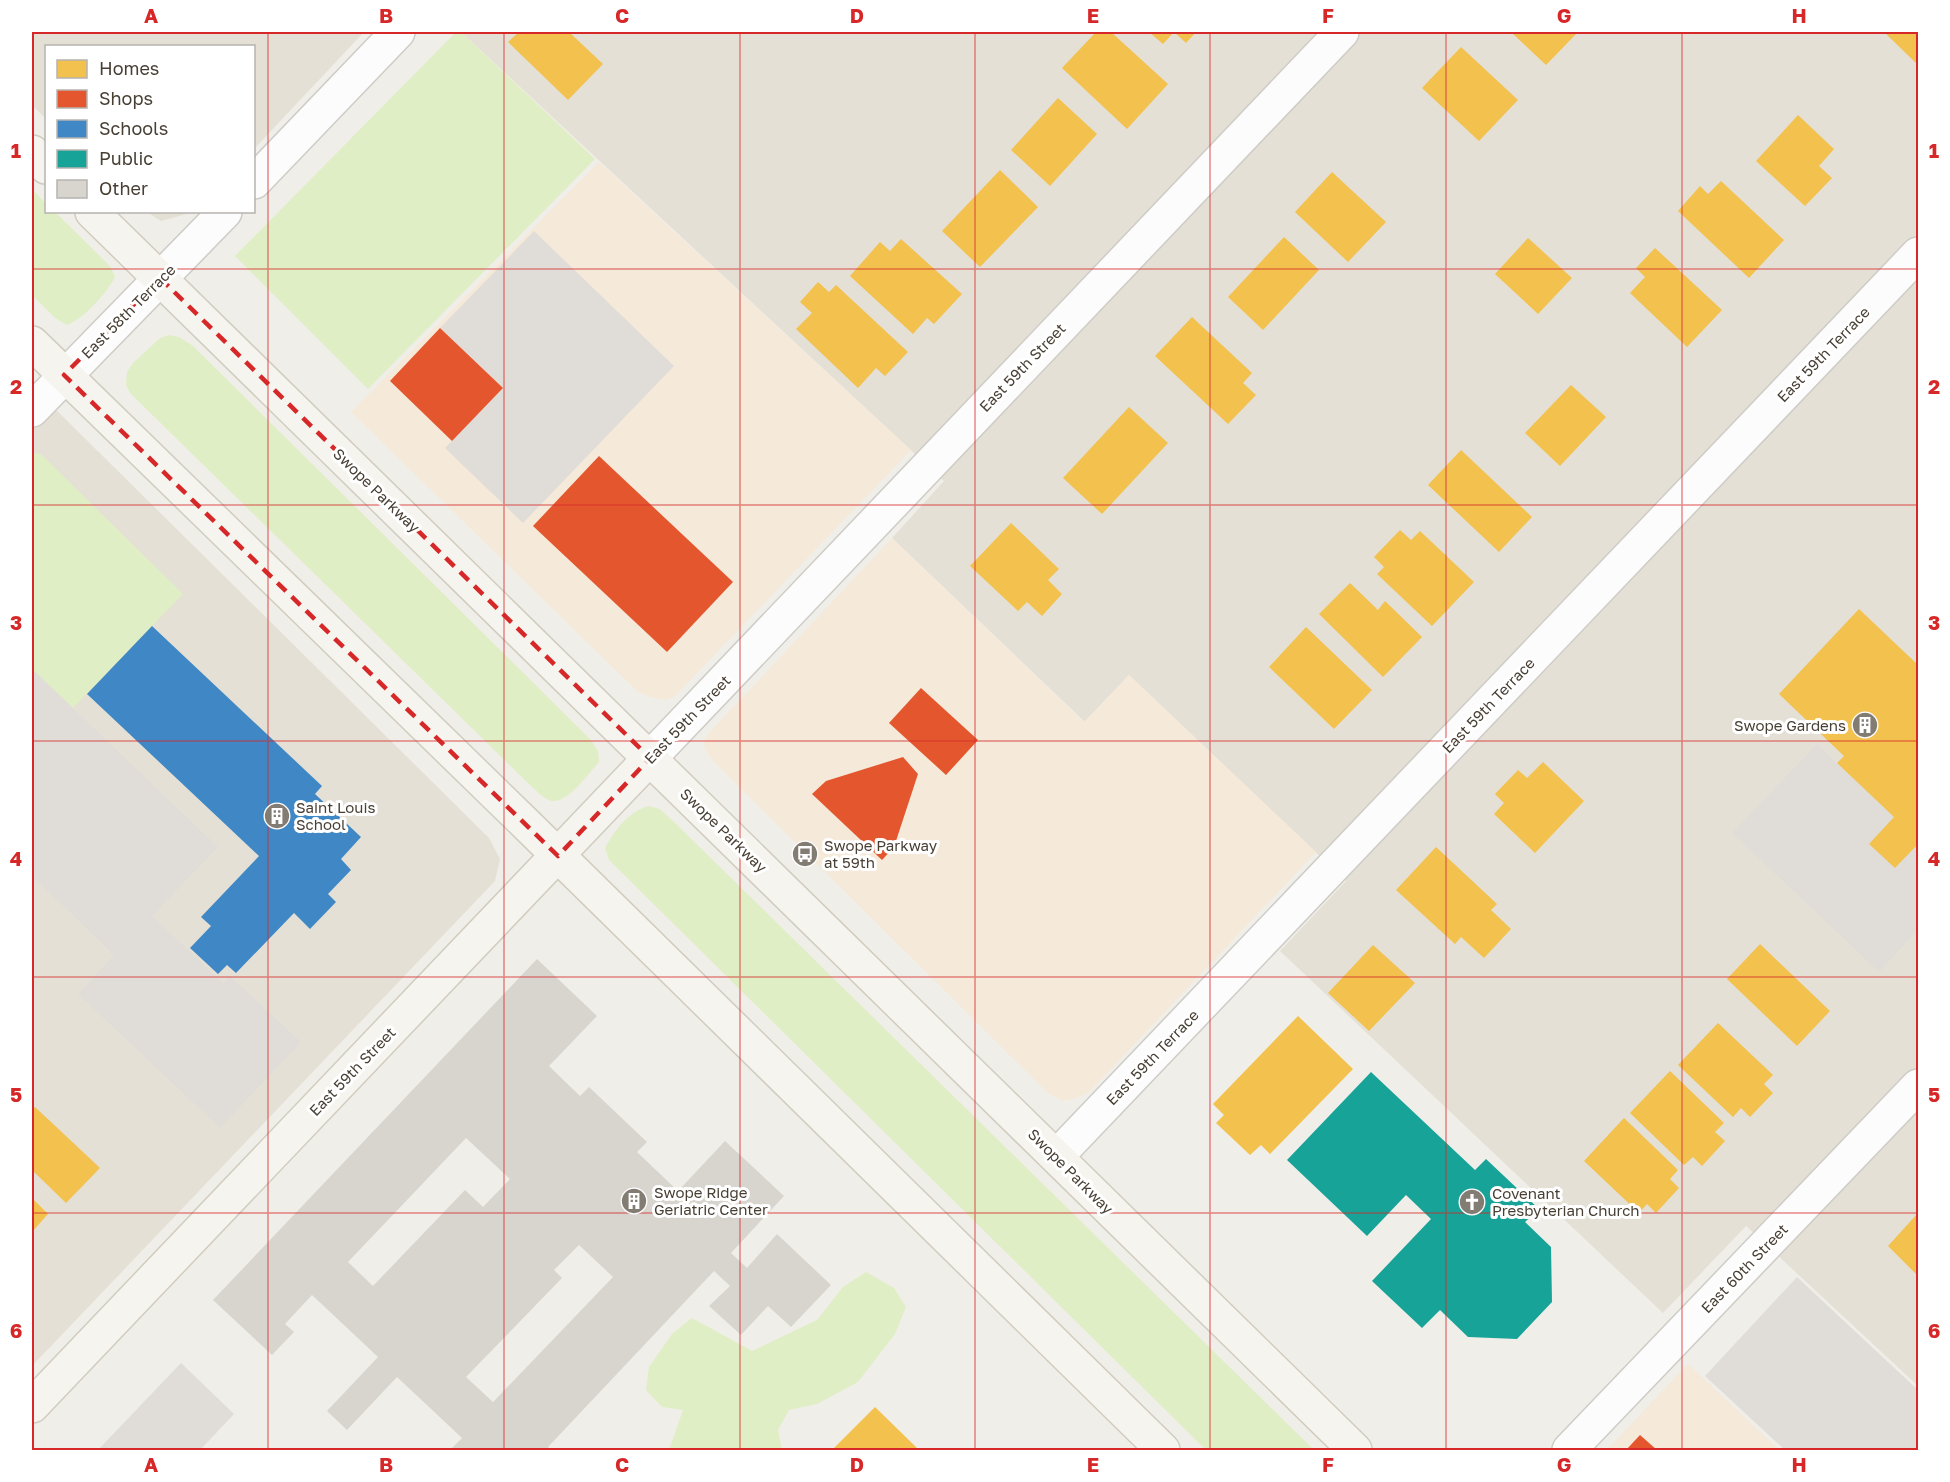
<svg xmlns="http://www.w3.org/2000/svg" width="1950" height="1482" viewBox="0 0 1950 1482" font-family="'Golos Text',sans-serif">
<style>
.residential{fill:#e5e0d5}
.commercial{fill:#f5e9d9}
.green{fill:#dfeec5}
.parking{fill:#e0ddd8}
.homes{fill:#f2c14e}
.shops{fill:#e4572e}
.schools{fill:#3f88c5}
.public{fill:#17a398}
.building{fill:#d8d5cf;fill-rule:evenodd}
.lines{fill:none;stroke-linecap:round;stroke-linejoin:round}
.street-casing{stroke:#ceccc6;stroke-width:36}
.secondary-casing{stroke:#d2ccc0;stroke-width:36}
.street{stroke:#fdfcfc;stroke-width:33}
.secondary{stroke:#f6f4ee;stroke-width:33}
.marked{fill:none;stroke:#d62828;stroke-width:4.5;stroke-dasharray:12 8;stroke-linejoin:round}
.grid{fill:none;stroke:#d62828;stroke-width:1.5;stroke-opacity:0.55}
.labels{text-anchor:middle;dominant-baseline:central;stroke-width:6;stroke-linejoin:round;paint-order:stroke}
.street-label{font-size:15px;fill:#483f34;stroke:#fff}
.poi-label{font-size:15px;fill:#483f34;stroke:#fff;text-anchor:start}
.neatline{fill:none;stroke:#d62828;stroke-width:2}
.grid-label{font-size:20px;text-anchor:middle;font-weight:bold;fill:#d62828}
</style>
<rect width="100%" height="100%" fill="#f0eee8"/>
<g class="residential">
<polygon points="32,32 364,32 254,149 254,46 46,46 46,119 32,105"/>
<polygon points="461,32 1918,32 1918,1386 1746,1226 1663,1313 1280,951 1346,881 1129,675 1085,722 892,538 944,481"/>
<polygon points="147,212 194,212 161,221"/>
<polygon points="32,386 489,838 500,859 495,881 32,1366"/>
</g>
<g class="commercial">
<polygon points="599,162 911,450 674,697 665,700 650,697 637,691 351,412"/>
<polygon points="892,538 1084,722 1129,675 1316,852 1089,1092 1075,1099 1063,1101 1049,1094 713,761 706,751 704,744 707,735"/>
<polygon points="1688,1364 1779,1450 1607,1450"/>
</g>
<g class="green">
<polygon points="456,32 461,32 595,159 368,389 235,256"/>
<path d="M32,189L46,204V212H55L110,266L115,277C107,293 83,319 67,325L55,318L32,295Z"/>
<path d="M169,335L179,337L193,346L591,740L598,751L599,762C589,773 568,803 552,801C544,799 538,792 532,787L130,393L126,385L127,372L133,363L160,338Z"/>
<polygon points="36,453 42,455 183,594 73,708 32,669 32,455"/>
<path d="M648,806L660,809L672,820L1314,1450H1206L609,860L605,848C614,830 629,812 648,806Z"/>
<polygon points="866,1272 894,1288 906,1307 895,1334 858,1382 817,1404 789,1410 778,1430 782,1450 669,1450 683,1410 662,1407 646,1390 649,1367 672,1334 692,1318 752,1351 817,1320 843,1287"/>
</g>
<g class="parking">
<polygon points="534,231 674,366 523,523 445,448 503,388 440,328"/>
<polygon points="32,669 218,847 152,916 223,983 230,976 301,1042 220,1128 78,994 114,955 32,876"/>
<polygon points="1817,744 1894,817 1869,844 1895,868 1918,844 1918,930 1879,972 1732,833"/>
<polygon points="1797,1277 1918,1390 1918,1450 1785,1450 1705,1376"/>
<polygon points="181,1363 234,1414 200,1450 98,1450"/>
</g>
<g class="homes">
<polygon points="519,32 569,32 603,64 568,100 508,42"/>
<polygon points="1096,32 1111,32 1168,84 1127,129 1062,68"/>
<polygon points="1149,32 1196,32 1186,43 1174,32 1163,44"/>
<polygon points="1511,32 1578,32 1546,65"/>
<polygon points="1884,32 1918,32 1918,65"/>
<polygon points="1461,47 1518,100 1479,141 1422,88"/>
<polygon points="1058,98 1097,134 1050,186 1011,150"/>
<polygon points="1798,115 1834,149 1819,166 1832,178 1805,206 1756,161"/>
<polygon points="1000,170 1038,207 980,267 942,231"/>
<polygon points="1332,172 1386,222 1348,262 1295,212"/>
<polygon points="1721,181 1784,240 1749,278 1678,211 1700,186 1708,194"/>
<polygon points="1284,237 1319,270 1263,330 1228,297"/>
<polygon points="1528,238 1572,278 1538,314 1495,274"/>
<polygon points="901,239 962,294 934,324 927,318 913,334 850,276 880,242 890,251"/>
<polygon points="1655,248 1722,310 1687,347 1630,293 1645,277 1636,268"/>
<polygon points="818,282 829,292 836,285 908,352 885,376 876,368 858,388 796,329 812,313 800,302"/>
<polygon points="1192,317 1252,373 1243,383 1256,395 1228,424 1155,356"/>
<polygon points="1571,385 1606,417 1560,466 1525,433"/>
<polygon points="1129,407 1168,443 1102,514 1063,478"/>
<polygon points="1461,450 1532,517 1499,552 1428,485"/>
<polygon points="1011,523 1059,569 1048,580 1062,594 1042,616 1027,602 1018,611 970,566"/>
<polygon points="1400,530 1411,540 1420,531 1474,582 1432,626 1377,574 1384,567 1374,557"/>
<polygon points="1350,583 1378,610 1385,601 1422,637 1383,677 1319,614"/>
<polygon points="1859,609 1918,665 1918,844 1895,868 1869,844 1894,817 1837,763 1844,756 1779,694"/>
<polygon points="1306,627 1372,690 1334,729 1269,667"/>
<polygon points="1543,762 1584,801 1535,853 1494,814 1504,803 1495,794 1518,770 1527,778"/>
<polygon points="1436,847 1497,904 1491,910 1511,929 1484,958 1461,937 1455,944 1396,890"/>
<polygon points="1760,944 1830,1011 1797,1046 1727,979"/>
<polygon points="1373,945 1415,983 1369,1031 1328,993"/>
<polygon points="1298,1016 1353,1069 1270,1154 1261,1145 1250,1155 1216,1123 1224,1115 1213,1104"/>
<polygon points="1718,1023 1773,1075 1764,1084 1773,1093 1750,1117 1741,1108 1733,1117 1678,1065"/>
<polygon points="1670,1071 1724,1123 1715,1132 1725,1141 1702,1166 1693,1157 1684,1165 1630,1113"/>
<polygon points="35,1107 100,1168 66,1203 32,1170 32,1111"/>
<polygon points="1624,1118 1678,1170 1670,1179 1679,1188 1656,1213 1647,1204 1639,1213 1584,1161"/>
<polygon points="32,1198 48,1214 32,1232"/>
<polygon points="1918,1213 1918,1276 1888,1246"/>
<polygon points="875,1407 919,1450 832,1450"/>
</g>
<g class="shops">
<polygon points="440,328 503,388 452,441 390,381"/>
<polygon points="599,456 733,582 667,652 533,526"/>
<polygon points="921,688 978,740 946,775 889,723"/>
<polygon points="903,757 918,774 894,847 882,860 812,794 826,781"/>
<polygon points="1640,1435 1657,1450 1626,1450"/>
</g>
<polygon class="schools" points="152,626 322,786 315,794 361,837 341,859 351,870 328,894 336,902 310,929 294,913 236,973 227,965 218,974 190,948 211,926 201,917 259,856 87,694"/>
<polygon class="public" points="1371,1072 1475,1170 1486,1159 1539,1209 1525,1222 1551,1247 1552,1302 1517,1339 1468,1337 1440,1310 1422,1328 1372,1281 1431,1219 1406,1195 1367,1236 1287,1160"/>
<path class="building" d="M537,959L597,1016L549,1066L580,1096L589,1087L647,1142L637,1152L678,1191L725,1141L784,1196L731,1253L747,1268L777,1234L831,1285L791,1327L768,1306L741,1335L709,1306L730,1286L714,1271L548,1447L552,1450H450L462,1438L397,1377L347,1430L327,1411L378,1357L312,1295L285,1324L294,1332L272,1355L213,1300ZM466,1138L510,1179L483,1207L465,1190L373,1286L348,1262ZM579,1245L613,1277L493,1402L466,1377L562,1278L554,1270Z"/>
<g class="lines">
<g class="street-casing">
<g id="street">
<polyline points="254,182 398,32"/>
<polyline points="32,410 225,212"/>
<polyline points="650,758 1342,32"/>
<polyline points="1057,1156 1918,254"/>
<polyline points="1569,1450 1918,1086"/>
</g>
</g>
<g class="secondary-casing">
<g id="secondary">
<polyline points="32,152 46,167"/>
<polyline points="92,212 1355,1450"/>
<polyline points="32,343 527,825 1163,1450"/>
<polyline points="32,1406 650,758"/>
</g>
</g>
<use href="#street" class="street"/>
<use href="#secondary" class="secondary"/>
</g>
<path class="marked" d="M160,278L650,758L558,856L64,375Z"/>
<path class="grid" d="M268,32V1450M504,32V1450M740,32V1450M975,32V1450M1210,32V1450M1446,32V1450M1682,32V1450M32,269H1918M32,505H1918M32,741H1918M32,977H1918M32,1213H1918"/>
<defs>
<g id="building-disc" transform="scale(1.35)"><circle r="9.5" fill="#837c73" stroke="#fff"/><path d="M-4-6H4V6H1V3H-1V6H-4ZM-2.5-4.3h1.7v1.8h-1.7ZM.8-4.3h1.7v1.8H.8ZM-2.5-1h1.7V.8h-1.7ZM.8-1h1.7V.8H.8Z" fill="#fff"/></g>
<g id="bus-disc" transform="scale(1.35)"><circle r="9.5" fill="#837c73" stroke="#fff"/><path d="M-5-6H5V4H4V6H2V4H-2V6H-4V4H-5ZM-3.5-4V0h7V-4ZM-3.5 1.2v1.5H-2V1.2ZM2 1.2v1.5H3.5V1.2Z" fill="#fff"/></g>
<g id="church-disc" transform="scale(1.35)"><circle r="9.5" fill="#837c73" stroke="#fff"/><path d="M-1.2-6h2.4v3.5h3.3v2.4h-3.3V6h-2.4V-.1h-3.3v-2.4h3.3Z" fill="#fff"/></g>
</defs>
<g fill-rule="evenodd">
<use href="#building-disc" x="1865" y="725"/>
<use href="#building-disc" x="277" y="816"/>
<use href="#bus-disc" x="805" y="854"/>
<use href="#building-disc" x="634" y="1201"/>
<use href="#church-disc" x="1472" y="1202"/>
</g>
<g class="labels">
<g class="street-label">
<text transform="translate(128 311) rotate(-45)">East 58th Terrace</text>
<text transform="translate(1823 354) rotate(-46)">East 59th Terrace</text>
<text transform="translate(1022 367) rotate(-46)">East 59th Street</text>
<text transform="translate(377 490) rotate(44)">Swope Parkway</text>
<text transform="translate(1488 705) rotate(-46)">East 59th Terrace</text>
<text transform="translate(687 719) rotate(-46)">East 59th Street</text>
<text transform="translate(724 830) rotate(44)">Swope Parkway</text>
<text transform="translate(1152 1057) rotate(-46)">East 59th Terrace</text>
<text transform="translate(352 1071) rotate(-46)">East 59th Street</text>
<text transform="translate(1071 1171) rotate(45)">Swope Parkway</text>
<text transform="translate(1744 1268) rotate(-46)">East 60th Street</text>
</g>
<g class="poi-label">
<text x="1846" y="725" text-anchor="end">Swope Gardens</text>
<text x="296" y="807">Saint Louis<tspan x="296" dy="17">School</tspan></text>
<text x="824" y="845">Swope Parkway<tspan x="824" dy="17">at 59th</tspan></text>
<text x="654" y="1192">Swope Ridge<tspan x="654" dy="17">Geriatric Center</tspan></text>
<text x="1492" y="1193">Covenant<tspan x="1492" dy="17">Presbyterian Church</tspan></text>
</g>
</g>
<rect width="1950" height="1482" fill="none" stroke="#ffffff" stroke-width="66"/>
<rect x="45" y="45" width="210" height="168" fill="#ffffff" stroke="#b6b2ae" stroke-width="1.5"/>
<rect x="57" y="60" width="30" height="18" fill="#f2c14e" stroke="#b6b2ae" stroke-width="1.5"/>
<text x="99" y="75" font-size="18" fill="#483f34">Homes</text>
<rect x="57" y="90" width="30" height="18" fill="#e4572e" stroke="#b6b2ae" stroke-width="1.5"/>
<text x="99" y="105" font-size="18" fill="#483f34">Shops</text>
<rect x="57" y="120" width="30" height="18" fill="#3f88c5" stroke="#b6b2ae" stroke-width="1.5"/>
<text x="99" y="135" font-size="18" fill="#483f34">Schools</text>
<rect x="57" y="150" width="30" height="18" fill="#17a398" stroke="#b6b2ae" stroke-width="1.5"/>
<text x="99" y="165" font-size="18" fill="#483f34">Public</text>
<rect x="57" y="180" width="30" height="18" fill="#d8d5cf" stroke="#b6b2ae" stroke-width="1.5"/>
<text x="99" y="195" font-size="18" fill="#483f34">Other</text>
<rect x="33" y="33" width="1884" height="1416" class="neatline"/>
<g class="grid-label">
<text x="151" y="23">A</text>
<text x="386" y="23">B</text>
<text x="622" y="23">C</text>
<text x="857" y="23">D</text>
<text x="1093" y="23">E</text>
<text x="1328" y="23">F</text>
<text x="1564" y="23">G</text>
<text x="1799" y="23">H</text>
<text x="16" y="158">1</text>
<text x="1934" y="158">1</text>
<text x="16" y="394">2</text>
<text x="1934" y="394">2</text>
<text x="16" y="630">3</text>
<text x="1934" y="630">3</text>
<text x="16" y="866">4</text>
<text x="1934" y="866">4</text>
<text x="16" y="1102">5</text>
<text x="1934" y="1102">5</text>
<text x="16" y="1338">6</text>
<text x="1934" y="1338">6</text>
<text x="151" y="1472">A</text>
<text x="386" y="1472">B</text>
<text x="622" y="1472">C</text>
<text x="857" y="1472">D</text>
<text x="1093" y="1472">E</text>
<text x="1328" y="1472">F</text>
<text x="1564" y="1472">G</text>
<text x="1799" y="1472">H</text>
</g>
</svg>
